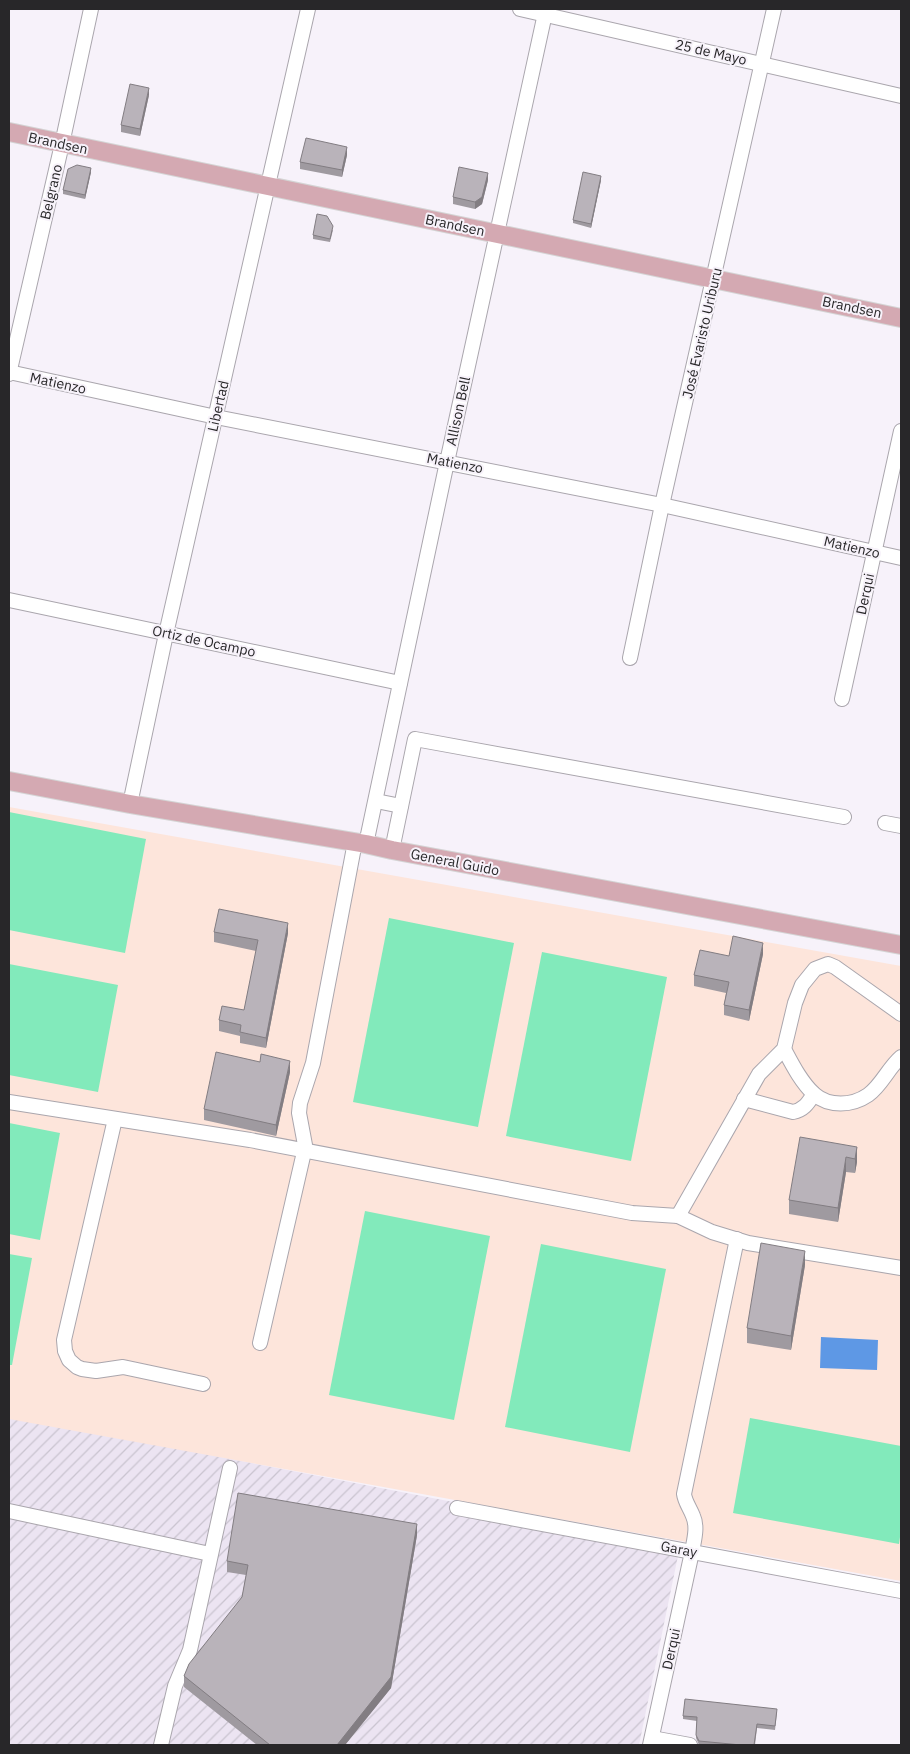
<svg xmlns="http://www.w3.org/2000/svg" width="910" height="1754" viewBox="0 0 910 1754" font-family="'IBM Plex Sans',sans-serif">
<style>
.industrial{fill:url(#industrial-furrows)}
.education{fill:#fde5db}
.pitch{fill:#82eabb}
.water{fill:#5e98e5}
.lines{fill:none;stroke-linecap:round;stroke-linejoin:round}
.minor-casing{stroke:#aaa6ad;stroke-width:16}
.major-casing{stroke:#d4d4d4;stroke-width:20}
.minor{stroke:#fff;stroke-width:14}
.major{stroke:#d4a9b2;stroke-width:18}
.wall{fill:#9f9aa0}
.shaded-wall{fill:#827d82}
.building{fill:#b9b3ba;stroke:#827d82}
.labels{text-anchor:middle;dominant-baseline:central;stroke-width:4;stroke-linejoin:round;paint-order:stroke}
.street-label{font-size:14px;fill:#282729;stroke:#f7f2fa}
</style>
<defs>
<pattern id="industrial-furrows" width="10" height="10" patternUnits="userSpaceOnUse" patternTransform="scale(1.25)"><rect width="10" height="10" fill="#ece4f2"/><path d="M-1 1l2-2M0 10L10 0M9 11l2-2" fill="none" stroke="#cac4d0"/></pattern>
</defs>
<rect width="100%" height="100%" fill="#f7f2fa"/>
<polygon class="industrial" points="9,1416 680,1546 639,1745 9,1745"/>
<polygon class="education" points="9,807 901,966 901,1581 9,1419"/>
<g class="pitch">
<polygon points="9,812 146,839 125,953 9,930"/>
<polygon points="389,918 514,943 478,1127 353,1102"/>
<polygon points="542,952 667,977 631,1161 506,1136"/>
<polygon points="9,964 118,985 98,1092 9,1075"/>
<polygon points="9,1123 60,1133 40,1240 9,1234"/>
<polygon points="365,1211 490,1236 454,1420 329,1395"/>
<polygon points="541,1244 666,1269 630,1452 505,1427"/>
<polygon points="9,1254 32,1258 12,1365 9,1365"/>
<polygon points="750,1418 901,1446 901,1530 899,1544 733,1513"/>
</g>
<polygon class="water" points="821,1337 878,1340 877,1370 820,1368"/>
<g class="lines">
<g class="minor-casing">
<g id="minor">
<polyline points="520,9 901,96"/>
<polyline points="9,372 216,417 662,505 901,558"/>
<polyline points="9,374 62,144 91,9"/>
<polyline points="9,600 400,683"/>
<polyline points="630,658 662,505 774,9"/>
<polyline points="842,699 901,431"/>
<polyline points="376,801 401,806"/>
<polyline points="130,804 166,634 308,9"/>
<polyline points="885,823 901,826"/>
<polyline points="366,844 447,462 546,9"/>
<polyline points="392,850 415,739 844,817"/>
<path d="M784,1049C792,1064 801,1082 814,1094C829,1107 852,1106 868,1095C882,1085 888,1068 901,1057"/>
<path d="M744,1099L793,1112C804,1110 808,1103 814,1094"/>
<polyline points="9,1102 250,1140 632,1213 678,1216 712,1232 748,1243 901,1268"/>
<polyline points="115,1119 64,1340 65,1351 69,1360 77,1367 82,1369 96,1371 123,1367 203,1384"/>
<polyline points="678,1216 759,1074 784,1049 795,1003 802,985 815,969 828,964 835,967 901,1014"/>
<polyline points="260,1343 304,1152 305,1145 299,1113 300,1103 313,1063 355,842"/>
<polyline points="457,1508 901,1591"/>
<polyline points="9,1511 210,1554"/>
<polyline points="652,1738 690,1745"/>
<polyline points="161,1745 175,1686 190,1650 230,1468"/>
<path d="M650,1745L692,1552C694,1540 698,1527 693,1516C690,1508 685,1502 684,1494L737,1239"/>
</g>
</g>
<g class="major-casing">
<g id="major">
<polyline points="9,132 901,318"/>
<polyline points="9,781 130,804 366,844 392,850 901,945"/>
</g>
</g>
<use href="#minor" class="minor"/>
<use href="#major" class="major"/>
</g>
<g class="wall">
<polygon points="149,95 140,136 121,132 121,125"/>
<polygon points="347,155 342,177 300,169 300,162"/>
<polygon points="91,172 85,199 63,194 63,190"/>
<polygon points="488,180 482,204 475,209 453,204 453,197"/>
<polygon points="601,180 591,228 573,223 573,220"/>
<polygon points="333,230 330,242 313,239 313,235"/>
<polygon points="214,932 288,933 266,1048 240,1043 240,1036 219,1031 219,1020 244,1010 256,951 214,942"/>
<polygon points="763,954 749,1021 724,1015 724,1005 726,993 694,986 694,975"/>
<polygon points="290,1072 276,1136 204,1120 204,1109"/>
<polygon points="857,1147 857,1162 855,1173 846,1172 838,1222 789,1214 789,1200"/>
<polygon points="805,1265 791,1350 747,1343 747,1328"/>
<polygon points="417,1535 391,1688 345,1745 257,1745 184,1687 184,1676 242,1597 246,1575 227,1572 227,1561"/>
<polygon points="777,1712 775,1730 757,1728 755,1745 699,1745 696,1738 697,1721 683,1719 683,1716"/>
</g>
<g class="shaded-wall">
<polygon points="149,88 149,95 140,136 140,129"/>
<polygon points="347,147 347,155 342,177 342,170"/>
<polygon points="91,168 91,172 85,199 85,195"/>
<polygon points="488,173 488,180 482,204 475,209 475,202"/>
<polygon points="601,176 601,180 591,228 591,224"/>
<polygon points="288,923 288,933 266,1048 266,1038"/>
<polygon points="763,943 763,954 749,1021 749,1010"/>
<polygon points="290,1061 290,1072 276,1136 276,1125"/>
<polygon points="857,1147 857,1162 855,1173 855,1159"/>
<polygon points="846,1157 846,1172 838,1222 838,1208"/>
<polygon points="805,1251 805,1265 791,1350 791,1336"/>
<polygon points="417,1524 417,1535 391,1688 345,1745 337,1745"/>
</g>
<g class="building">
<polygon points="130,84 149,88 140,129 121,125"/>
<polygon points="306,138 347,147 342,170 300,162"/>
<polygon points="77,165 91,168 85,195 63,190 68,169"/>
<polygon points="459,167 488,173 482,197 475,202 453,197"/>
<polygon points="583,172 601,176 591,224 573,220"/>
<polygon points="317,214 327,216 333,226 330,239 313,235"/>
<polygon points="219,909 288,923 266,1038 240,1032 241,1025 219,1020 222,1006 244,1010 258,940 214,932"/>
<polygon points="733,936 763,943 749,1010 724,1005 729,982 694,975 700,950 729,956"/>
<polygon points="216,1052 260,1062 261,1054 290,1061 276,1125 204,1109"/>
<polygon points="800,1137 857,1147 855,1159 846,1157 838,1208 789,1200"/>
<polygon points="761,1243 805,1251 791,1336 747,1328"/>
<polygon points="238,1493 417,1524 391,1677 337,1745 270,1745 184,1676 189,1664 242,1597 248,1565 227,1561"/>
<polygon points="685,1699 777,1709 775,1726 757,1724 754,1745 741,1745 699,1741 696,1735 697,1717 683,1716"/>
</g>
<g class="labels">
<g class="street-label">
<text transform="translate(711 52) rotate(13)">25 de Mayo</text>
<text transform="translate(58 143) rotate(12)">Brandsen</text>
<text transform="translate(51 192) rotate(-77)">Belgrano</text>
<text transform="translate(455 225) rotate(12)">Brandsen</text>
<text transform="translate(852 307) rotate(12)">Brandsen</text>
<text transform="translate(702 333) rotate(-77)">José Evaristo Uriburu</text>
<text transform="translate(58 383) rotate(12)">Matienzo</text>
<text transform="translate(218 406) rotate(-77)">Libertad</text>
<text transform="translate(458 411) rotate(-78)">Allison Bell</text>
<text transform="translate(455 463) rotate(11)">Matienzo</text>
<text transform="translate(852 547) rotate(13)">Matienzo</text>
<text transform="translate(865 594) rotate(-78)">Derqui</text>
<text transform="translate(204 641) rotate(12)">Ortiz de Ocampo</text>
<text transform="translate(455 862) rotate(11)">General Guido</text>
<text transform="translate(679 1549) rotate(11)">Garay</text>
<text transform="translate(671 1649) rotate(-78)">Derqui</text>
</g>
</g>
<rect width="910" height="1754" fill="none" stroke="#282729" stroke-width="20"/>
</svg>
